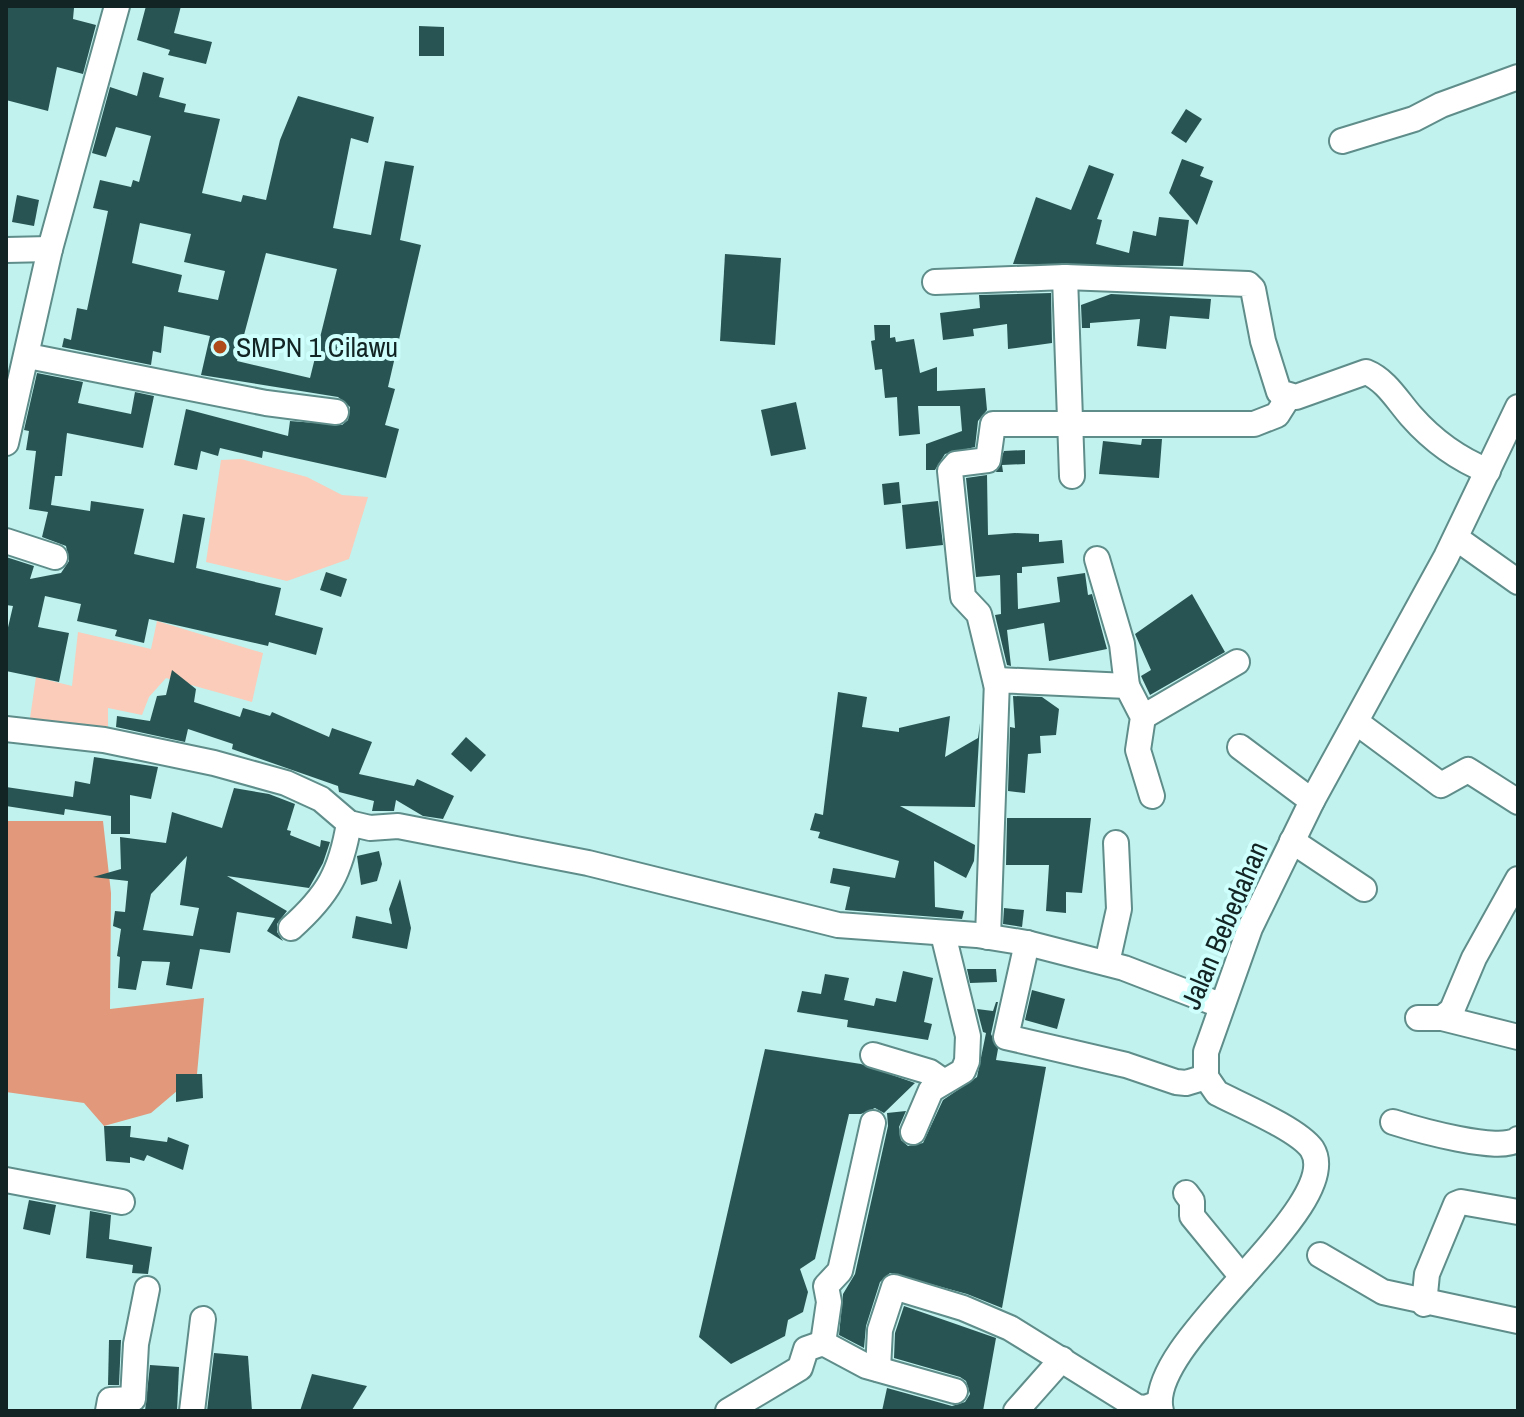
<svg xmlns="http://www.w3.org/2000/svg" width="1524" height="1417" viewBox="0 0 1524 1417" font-family="'Archivo Narrow',sans-serif">
<style>
.green{fill:#faccb9}
.forest{fill:#e2987a}
.building{fill:#285553;fill-rule:evenodd}
.lines{fill:none;stroke-linecap:round;stroke-linejoin:round}
.minor-casing{stroke:#5f8d8a;stroke-width:28}
.minor{stroke:#fff;stroke-width:24}
.poi-dot{fill:#af4b19;stroke:#cefffc;stroke-width:3}
.labels{text-anchor:middle;dominant-baseline:central;stroke-width:8;stroke-linejoin:round;paint-order:stroke}
.poi-label{font-size:28px;fill:#122423;stroke:#cefffc;text-anchor:start}
.street-label{font-size:28px;fill:#122423;stroke:#cefffc}
</style>
<rect width="100%" height="100%" fill="#c1f2ee"/>
<g class="green">
<polygon points="241,459 307,477 342,495 368,497 349,559 287,581 206,562 221,460"/>
<polygon points="157,621 263,653 252,702 166,678 149,697 142,715 108,708 108,735 29,725 36,677 72,686 78,632 151,649"/>
</g>
<polygon class="forest" points="6,821 103,821 111,893 110,1009 204,998 197,1074 151,1113 104,1126 84,1103 6,1092"/>
<g class="building">
<polygon points="6,6 74,8 73,19 96,25 83,74 57,67 48,111 6,100"/>
<polygon points="146,6 181,6 174,33 212,42 206,64 168,55 170,50 137,40"/>
<polygon points="419,26 444,27 444,56 419,56"/>
<path d="M143,72L164,78L159,97L186,104L184,112L220,119L202,193L241,202L243,195L266,200L280,140L298,96L374,117L368,143L351,138L333,228L371,235L385,161L414,166L400,240L421,245L388,387L395,389L385,425L399,429L386,478L263,451L262,458L220,448L218,456L201,451L197,470L174,465L186,409L288,436L290,421L342,425L348,420L350,407L338,397L201,375L210,336L164,326L161,353L153,351L151,365L62,347L64,338L71,340L77,308L87,310L108,211L93,208L100,180L131,187L133,180L139,182L151,136L116,127L106,157L92,153L110,87L137,96ZM140,223L191,234L184,262L225,271L218,300L178,292L182,275L132,263ZM266,253L337,269L310,378L237,361Z"/>
<polygon points="1186,109 1202,119 1186,143 1171,133"/>
<polygon points="1182,159 1204,167 1200,176 1213,181 1197,225 1169,193"/>
<polygon points="1089,165 1114,174 1097,219 1102,220 1096,244 1129,253 1133,231 1156,236 1159,217 1189,220 1183,266 1013,264 1036,197 1071,210"/>
<polygon points="17,195 39,200 34,226 12,222"/>
<polygon points="725,254 781,258 775,345 720,341"/>
<polygon points="1051,293 1052,343 1008,349 1007,324 973,329 974,336 943,340 940,313 980,308 979,295"/>
<polygon points="1111,294 1211,299 1209,319 1170,316 1166,349 1137,346 1140,319 1090,323 1090,328 1082,328 1081,305"/>
<polygon points="874,325 890,325 890,338 895,337 896,342 914,339 920,373 937,367 937,391 985,388 987,410 978,421 975,447 945,454 935,470 926,470 926,444 962,431 960,406 918,406 920,434 899,436 897,397 885,398 882,369 875,370 871,341 875,340"/>
<polygon points="37,373 83,382 78,403 131,414 135,392 154,396 143,448 67,433 62,476 55,476 51,505 90,511 91,501 144,509 134,554 174,563 183,514 205,518 196,568 281,588 275,615 323,628 316,655 269,642 268,646 149,619 144,643 115,636 117,630 77,621 81,604 45,596 38,627 69,633 59,682 6,671 6,636 13,606 6,605 6,557 34,566 30,579 61,573 69,561 66,546 42,537 48,512 29,509 36,451 26,450 29,431 24,430"/>
<polygon points="796,402 806,449 771,456 761,410"/>
<polygon points="1142,439 1162,439 1159,478 1099,474 1103,441 1141,445"/>
<polygon points="1025,450 1025,464 1002,465 1003,472 996,472 1004,451"/>
<polygon points="987,475 988,535 1015,533 1039,534 1039,542 1062,540 1064,563 1022,567 1022,573 1017,573 1018,609 1060,602 1057,577 1085,573 1088,595 1092,594 1107,649 1049,661 1044,623 1007,630 1011,666 1007,665 995,615 1001,614 1000,575 976,577 966,478"/>
<polygon points="899,482 901,503 884,505 882,484"/>
<polygon points="938,501 943,545 906,549 902,505"/>
<polygon points="326,572 347,579 341,597 320,590"/>
<polygon points="1192,594 1225,652 1150,695 1141,676 1151,670 1135,634"/>
<polygon points="172,670 196,689 194,702 240,717 243,708 270,716 272,712 329,737 332,728 372,742 359,774 414,786 417,779 454,796 443,819 423,816 396,800 394,811 372,811 374,801 339,792 338,786 232,749 233,744 188,729 185,742 116,727 117,716 150,721 157,696 166,695"/>
<polygon points="838,692 867,697 862,727 899,732 899,728 950,716 945,757 978,738 980,723 975,807 900,806 975,845 974,861 966,878 934,861 935,907 964,911 962,919 845,910 850,887 830,883 833,868 895,878 899,861 818,838 820,832 810,830 815,813 823,815"/>
<polygon points="1013,696 1042,697 1059,709 1056,735 1040,736 1041,753 1028,754 1025,793 1008,791 1010,727 1015,728"/>
<polygon points="466,737 486,755 471,772 451,754"/>
<polygon points="94,757 158,767 151,799 130,795 130,834 111,834 111,816 65,809 64,815 6,806 6,787 73,797 75,781 90,784"/>
<path d="M234,788L269,794L295,804L287,830L291,831L290,835L320,847L321,840L330,842L323,863L309,888L227,876L287,911L277,924V932L283,941L267,931L275,918L237,912L230,953L200,949L192,989L166,985L170,962L142,961L136,990L118,988L120,957L117,956L121,929L113,926L115,911L125,912L128,881L93,877L121,869L120,837L166,843L172,812L222,828ZM187,856L180,905L199,908L193,936L143,930L151,894Z"/>
<polygon points="1007,818 1091,818 1082,893 1066,892 1066,913 1046,911 1049,865 1006,865"/>
<polygon points="379,851 382,864 377,881 361,885 357,856"/>
<polygon points="400,879 411,928 407,949 352,938 356,916 392,924 389,909"/>
<polygon points="1004,908 1024,910 1022,927 1003,924"/>
<polygon points="967,969 996,969 997,982 970,983"/>
<polygon points="903,971 933,978 924,1022 932,1024 928,1040 847,1027 848,1020 797,1012 802,991 821,994 825,974 849,978 844,1000 874,1006 876,998 896,1002"/>
<polygon points="1032,990 1065,999 1057,1029 1025,1020"/>
<polygon points="996,1002 998,1002 991,1034 998,1049 996,1060 1046,1067 1002,1308 967,1294 890,1273 880,1282 866,1326 864,1348 839,1335 843,1294 855,1274 888,1126 887,1113 906,1111 899,1127 901,1140 908,1146 923,1143 943,1100 977,1077 986,1033 983,1032 977,1009 993,1011"/>
<polygon points="765,1049 861,1064 915,1083 884,1113 875,1108 861,1114 849,1114 815,1259 800,1269 808,1292 803,1312 788,1320 785,1336 731,1364 699,1337"/>
<polygon points="176,1074 202,1074 203,1098 176,1102"/>
<polygon points="104,1126 131,1126 130,1137 167,1142 168,1137 189,1145 183,1170 147,1155 144,1161 130,1157 130,1163 106,1161"/>
<polygon points="29,1200 56,1205 50,1235 23,1229"/>
<polygon points="90,1211 111,1215 109,1239 152,1247 148,1274 132,1273 133,1265 86,1258"/>
<polygon points="904,1306 996,1338 983,1411 882,1411 887,1388 952,1406 965,1402 970,1394 966,1381 960,1377 894,1358 895,1333"/>
<polygon points="109,1340 121,1340 119,1385 108,1385"/>
<polygon points="214,1353 248,1356 252,1411 207,1411"/>
<polygon points="150,1365 179,1367 177,1411 145,1411"/>
<polygon points="312,1374 367,1386 352,1410 300,1411"/>
</g>
<g class="lines">
<g class="minor-casing">
<g id="minor">
<polyline points="1342,141 1414,119 1441,105 1518,77"/>
<polyline points="6,250 50,249"/>
<polyline points="1065,277 1072,476"/>
<path d="M935,282L1065,277L1248,284L1253,289L1263,341L1279,392L1296,397L1366,372C1386,380 1397,400 1411,416C1433,441 1458,459 1488,471"/>
<polyline points="28,356 266,403 336,412"/>
<polyline points="6,443 50,249 117,6"/>
<polyline points="1456,538 1518,582"/>
<polyline points="6,541 55,557"/>
<polyline points="1097,559 1122,644 1127,686"/>
<polyline points="996,684 979,614 963,597 950,471 956,464 988,460 993,424 1254,424 1277,415 1289,396"/>
<polyline points="1143,717 1237,662"/>
<polyline points="1356,722 1441,785 1468,770 1518,802"/>
<polyline points="6,729 104,740 214,763 286,783 321,799 349,823 370,828 398,826 588,863 838,925 977,935 1027,943 1124,968 1220,1005"/>
<polyline points="1240,747 1312,801"/>
<polyline points="1292,841 1364,889"/>
<path d="M291,928C328,895 341,872 349,823"/>
<polyline points="988,937 997,680 1127,686 1143,717 1138,750 1152,796"/>
<polyline points="1027,943 1006,1037 1126,1065 1176,1082 1186,1083 1206,1077"/>
<polyline points="1107,963 1119,909 1116,843"/>
<polyline points="1418,1018 1442,1018 1452,1010 1474,958 1518,879"/>
<polyline points="1442,1018 1518,1037"/>
<polyline points="873,1055 930,1072 943,1081"/>
<path d="M1393,1122C1415,1129 1502,1154 1518,1139"/>
<polyline points="913,1132 931,1090 963,1071 967,1061 968,1036 943,934"/>
<polyline points="6,1180 122,1202"/>
<polyline points="1186,1193 1192,1201 1192,1216 1242,1277"/>
<polyline points="1320,1255 1383,1292 1518,1321"/>
<polyline points="1424,1304 1427,1274 1456,1204 1461,1202 1518,1212"/>
<polyline points="823,1343 829,1302 826,1286 840,1271 873,1123"/>
<polyline points="878,1369 880,1330 894,1287 963,1308 1010,1328 1137,1407 1145,1408 1159,1403"/>
<polyline points="108,1411 110,1400 133,1399 136,1344 147,1289"/>
<polyline points="192,1411 203,1319"/>
<polyline points="728,1411 800,1368 806,1349 823,1343 866,1366 955,1391"/>
<polyline points="1016,1411 1062,1359"/>
<path d="M1161,1411C1143,1343 1348,1206 1312,1149C1298,1129 1240,1105 1217,1093L1206,1077V1052L1250,928L1312,801L1446,557L1518,407"/>
</g>
</g>
<use href="#minor" class="minor"/>
</g>
<circle class="poi-dot" cx="220" cy="347" r="8"/>
<g class="labels">
<g class="poi-label">
<text x="236" y="347">SMPN 1 Cilawu</text>
</g>
<g class="street-label">
<text transform="translate(1224 925) rotate(-67)">Jalan Bebedahan</text>
</g>
</g>
<rect width="1524" height="1417" fill="none" stroke="#122423" stroke-width="16"/>
</svg>
